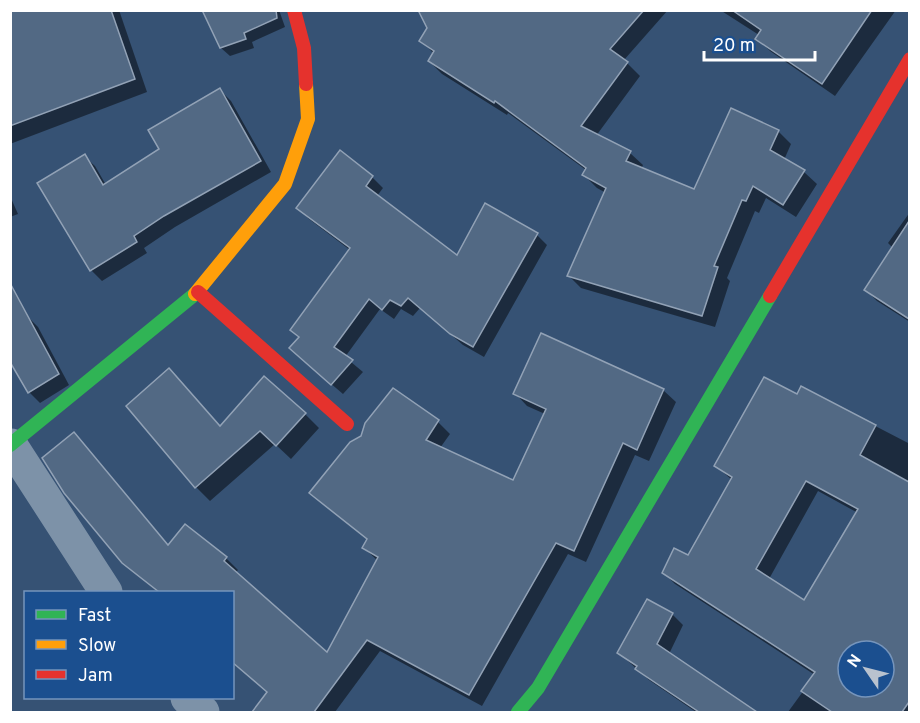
<svg xmlns="http://www.w3.org/2000/svg" width="920" height="723" viewBox="0 0 920 723" font-family="Overpass,sans-serif">
<style>
.shadow{fill:#0007;fill-rule:evenodd}
.building{fill:#526984;stroke:#92a2b6;stroke-width:1.5;fill-rule:evenodd}
.lines{fill:none;stroke-linecap:round;stroke-linejoin:round}
.street{stroke:#7d92a8;stroke-width:33}
.fast{stroke:#30b455;stroke-width:14}
.slow{stroke:#ff9f0a;stroke-width:14}
.jam{stroke:#e5322d;stroke-width:14}
</style>
<rect width="100%" height="100%" fill="#365274"/>
<g class="shadow">
<polygon points="10,10 119,10 147,92 10,144"/>
<polygon points="207,10 279,10 285,27 252,42 254,48 230,56 221,48"/>
<polygon points="419,10 668,10 624,60 640,76 596,136 630,153 643,165 641,169 694,191 778,131 791,144 784,160 804,172 817,184 796,217 766,198 759,213 755,211 727,278 730,281 715,327 581,288 568,275 606,193 597,188 584,175 586,170 508,113 507,115 442,74 429,61 434,54 421,40 429,28"/>
<polygon points="720,10 896,10 835,96 770,51 757,38 759,35"/>
<polygon points="220,90 231,101 271,172 175,227 144,248 147,253 102,281 91,270 84,156 95,166 106,185 161,149"/>
<polygon points="340,153 372,177 383,188 377,196 458,257 537,235 547,245 484,357 463,345 420,308 413,316 401,309 394,319 380,309 345,357 363,372 343,394 302,359 300,338 350,250 309,219 298,208"/>
<polygon points="10,196 18,214 10,217"/>
<polygon points="910,212 910,322 877,301 866,290 893,248 888,243"/>
<polygon points="27,316 38,327 69,385 40,403 29,392"/>
<polygon points="541,335 663,390 676,402 649,461 635,455 586,562 568,554 482,706 380,651 335,712 264,712 258,707 268,693 232,592 158,592 123,562 74,434 169,546 226,558 238,570 235,573 327,654 378,561 364,548 368,540 311,493 363,437 393,390 438,422 450,434 440,448 514,482 545,414 527,406 515,393"/>
<polygon points="169,370 221,427 305,414 319,428 291,459 275,444 210,501 196,487"/>
<path d="M802,388L910,444V712H788L815,675L675,584L664,573L689,557L732,480L716,466L798,396ZM818,491L858,513L805,602L769,579ZM848,651H884V687H848Z"/>
<polygon points="672,614 683,625 669,654 754,712 696,712 649,680 619,653"/>
</g>
<g class="building">
<polygon points="10,10 111,10 135,79 10,126"/>
<polygon points="202,10 276,10 277,18 244,33 246,39 220,48"/>
<polygon points="418,10 644,10 610,49 628,62 581,126 631,151 626,161 694,189 731,108 779,130 770,150 805,170 783,205 753,186 746,201 742,200 714,266 718,267 702,316 567,276 606,188 582,175 586,168 495,101 494,103 428,61 434,51 419,41 427,28"/>
<polygon points="732,10 872,10 822,84 755,39 761,30"/>
<polygon points="220,88 261,161 164,216 134,236 137,242 90,271 37,183 85,154 103,185 159,149 148,130"/>
<polygon points="340,150 373,176 366,186 457,255 485,203 538,233 473,347 450,334 408,298 401,306 390,300 382,310 369,299 334,347 353,360 331,385 289,348 299,337 290,330 350,248 296,208"/>
<polygon points="909,221 909,319 864,290"/>
<polygon points="10,283 59,374 28,393 10,362"/>
<polygon points="541,333 664,389 637,450 623,443 574,551 556,543 469,695 367,640 314,712 252,712 267,692 232,662 232,592 159,592 122,563 64,493 42,458 74,432 168,545 185,524 227,557 224,561 327,652 378,557 362,548 367,539 309,493 350,442 361,436 365,423 393,388 439,420 426,440 513,480 546,409 513,394"/>
<polygon points="169,368 220,426 264,376 306,413 276,446 260,431 195,488 126,406"/>
<path d="M764,377L797,394L801,386L876,425L860,455L909,482V702L902,712H832L801,691L815,672L662,573L674,548L688,555L732,477L714,466ZM806,481L858,509L804,600L756,569ZM848,651H884V687H848Z"/>
<polygon points="647,599 673,613 657,644 757,712 699,712 635,669 637,666 617,653"/>
</g>
<g class="lines">
<g class="street">
<polyline points="11,445 106,592"/>
<polyline points="187,698 203,712"/>
</g>
<g class="fast">
<polyline points="10,445 195,294"/>
<polyline points="518,712 538,688 770,296"/>
</g>
<polyline class="slow" points="195,294 285,184 308,119 306,84"/>
<g class="jam">
<polyline points="294,10 304,48 306,84"/>
<polyline points="198,292 347,424"/>
<polyline points="770,296 910,59"/>
</g>
</g>
<rect width="920" height="723" fill="none" stroke="#ffffff" stroke-width="24"/>
<rect x="24" y="591" width="210" height="108" fill="#1b4f8f" stroke="#7695bc" stroke-width="1.5"/>
<rect x="36" y="610" width="30" height="9" fill="#30b455" stroke="#7695bc" stroke-width="1.5"/>
<text x="78" y="621" font-size="18" fill="#ffffff">Fast</text>
<rect x="36" y="640" width="30" height="9" fill="#ff9f0a" stroke="#7695bc" stroke-width="1.5"/>
<text x="78" y="651" font-size="18" fill="#ffffff">Slow</text>
<rect x="36" y="670" width="30" height="9" fill="#e5322d" stroke="#7695bc" stroke-width="1.5"/>
<text x="78" y="681" font-size="18" fill="#ffffff">Jam</text>
<g transform="translate(866 669) rotate(305)"><circle r="28" fill="#1b4f8f" stroke="#7695bc" stroke-width="1.5"/>
<path d="M0-4.5L10 22L0 15L-10 22Z" fill="#b9c2ce"/>
<text y="-9" font-size="16" font-weight="bold" text-anchor="middle" fill="#ffffff">N</text>
</g>
<path d="M704 51v9h111v-9" fill="none" stroke="#ffffff" stroke-width="3"/>
<text x="713" y="51" font-size="18" fill="#ffffff" stroke="#1b4f8f" stroke-width="4.5" paint-order="stroke">20 m</text>
</svg>
